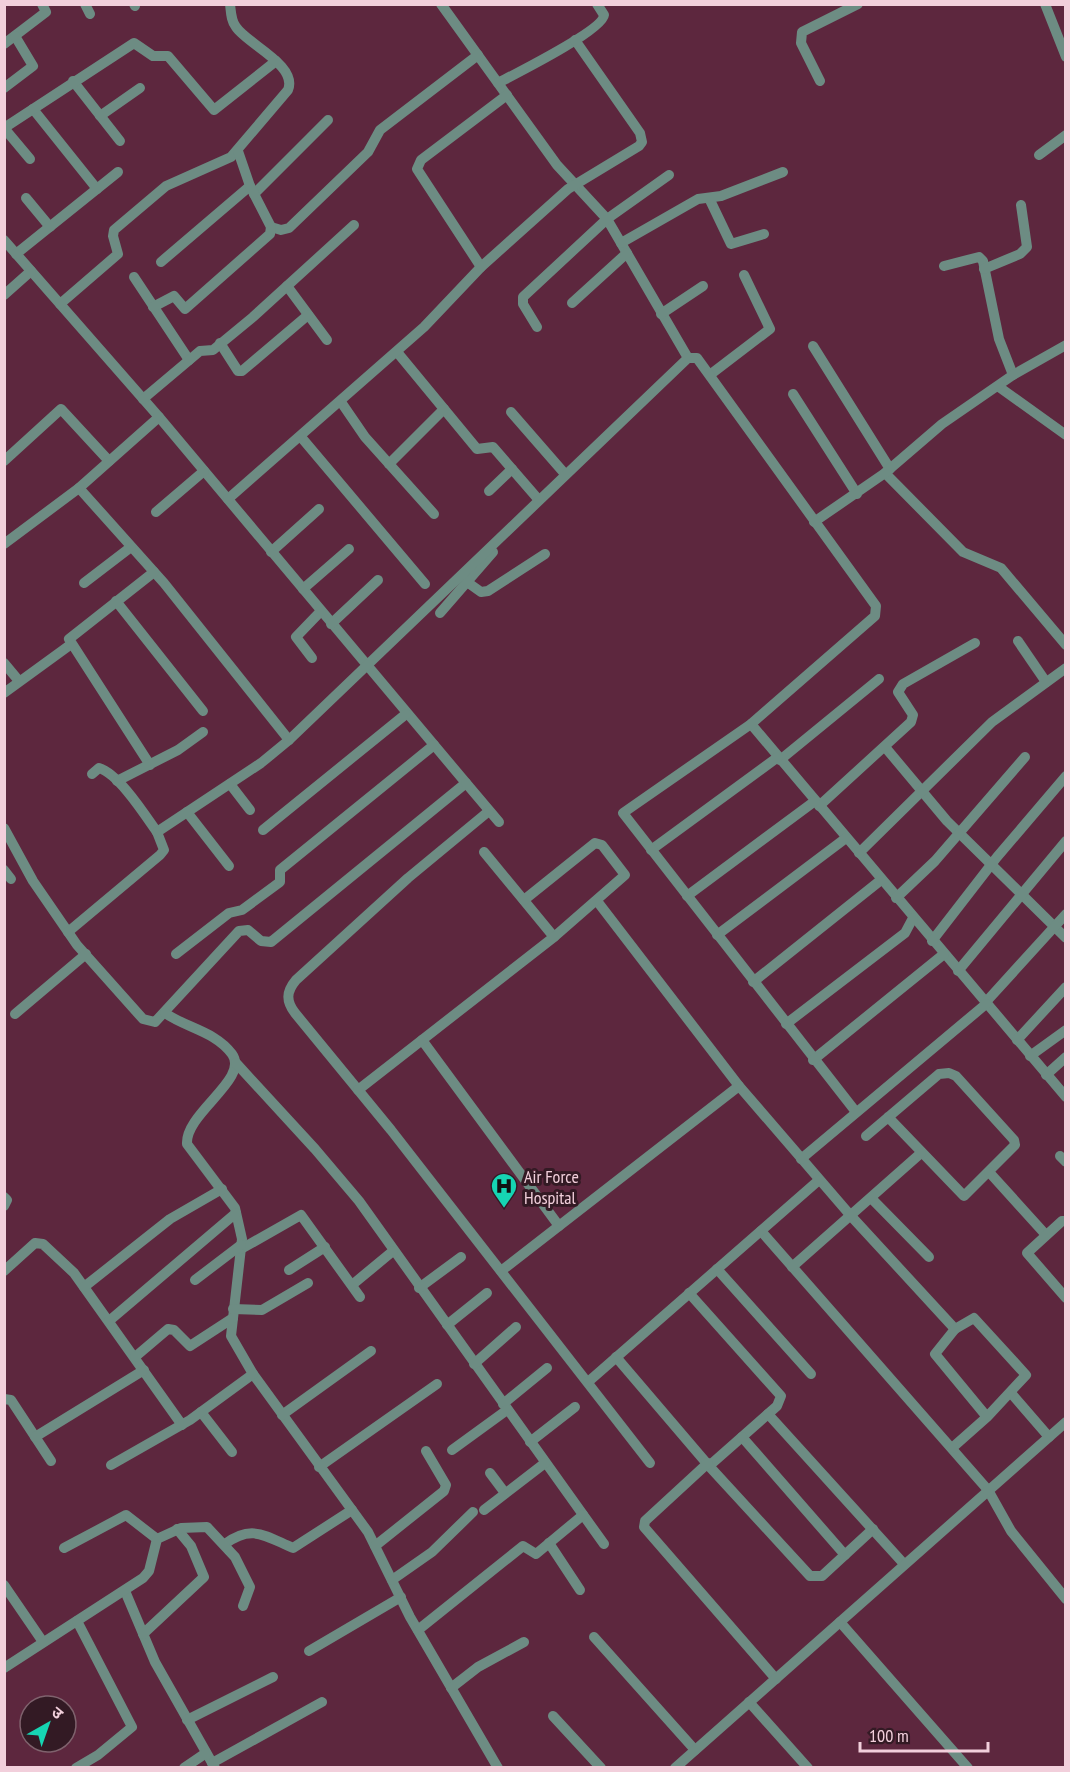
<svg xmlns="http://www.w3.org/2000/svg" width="1070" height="1772" viewBox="0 0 1070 1772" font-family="'PT Sans Narrow','Noto Sans Devanagari',sans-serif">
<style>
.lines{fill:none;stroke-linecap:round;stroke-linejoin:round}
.minor{stroke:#6d8c83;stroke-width:10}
.labels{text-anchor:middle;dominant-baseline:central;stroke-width:6;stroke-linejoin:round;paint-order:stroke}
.poi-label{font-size:18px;fill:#f2cfdb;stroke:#331a24;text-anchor:start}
</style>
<rect width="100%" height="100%" fill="#5d273e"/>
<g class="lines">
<g class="minor">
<polyline points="85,4 90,14"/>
<polyline points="134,4 135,6"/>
<polyline points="441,4 557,165 607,219 688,358"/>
<polyline points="1045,4 1066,57"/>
<polyline points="4,44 46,12 42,4"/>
<polyline points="73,81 120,141"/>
<polyline points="820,81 801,43 802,32 858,4"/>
<path d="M498,83C515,74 603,30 604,15L597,4"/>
<polyline points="4,88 33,66 15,36"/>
<polyline points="33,109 97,189"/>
<polyline points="100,116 140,88"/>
<polyline points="4,128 134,43 153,56 168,56 214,110 276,61"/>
<polyline points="4,128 30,159"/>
<polyline points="1039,155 1066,135"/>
<polyline points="254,194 328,120"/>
<polyline points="26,198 50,227"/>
<polyline points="709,198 731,244 764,234"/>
<polyline points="271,227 281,230 289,228 368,152 380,130 478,55"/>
<polyline points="4,240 159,417 466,783 271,942 261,941 248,930 239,931 155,1022 143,1019 77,945 33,881 4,828"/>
<polyline points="621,243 698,199 721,196 783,172"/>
<polyline points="16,254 118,172"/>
<polyline points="161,262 250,186"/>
<polyline points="944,266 979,257 983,261 999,339 1013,375"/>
<polyline points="481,267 417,169 421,160 507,95"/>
<polyline points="984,269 1020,254 1027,247 1021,205"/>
<polyline points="134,277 189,360"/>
<polyline points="287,286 327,340"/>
<polyline points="4,295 31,271"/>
<polyline points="572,303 627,253"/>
<path d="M60,304L118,254L113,236L114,230L166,186L231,157L288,90C298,65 247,44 236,27C231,21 231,12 230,4"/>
<polyline points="153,307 174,296 185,309 270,234 271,227 250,186 238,151"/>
<polyline points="661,314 703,286"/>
<polyline points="537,327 523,304 523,297 607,219 669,175"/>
<polyline points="220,343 238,371 242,371 308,315"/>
<polyline points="813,346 890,469"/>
<polyline points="397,352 477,449 493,447 538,499"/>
<polyline points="711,374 770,329 744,275"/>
<polyline points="999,387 1066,435"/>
<polyline points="793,394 857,494"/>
<polyline points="143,399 200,351 213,350 253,317 354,225"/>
<polyline points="341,402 365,437 434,514"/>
<polyline points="511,412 565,474"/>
<polyline points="301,437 425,584"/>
<polyline points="4,461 61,409 109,461"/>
<polyline points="389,464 444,409"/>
<polyline points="885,473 963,552 1001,568 1066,645"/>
<polyline points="79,488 164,583 289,740"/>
<polyline points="489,491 512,469"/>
<polyline points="228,499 424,327 481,267 568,189 639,146 642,142 640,133 575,40"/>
<polyline points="156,512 204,471"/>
<polyline points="814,522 885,473 942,424 1013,375 1066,345"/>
<polyline points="4,544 79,488 159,417"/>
<polyline points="271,552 319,509"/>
<polyline points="467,582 481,592 488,591 545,554"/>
<polyline points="84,583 131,547"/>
<polyline points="303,589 349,549"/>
<polyline points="116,601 203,711"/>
<polyline points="440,613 493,552"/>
<polyline points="331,624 378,580"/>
<polyline points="1018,641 1046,682"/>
<polyline points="312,658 296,637 321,611"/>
<polyline points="4,663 19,681"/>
<polyline points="4,693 70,645"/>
<polyline points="751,724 1066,1097"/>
<polyline points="885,747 947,821 1066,938"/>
<polyline points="780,760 879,679"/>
<polyline points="150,765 69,639 154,572"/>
<path d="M92,774L99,768C119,774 145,815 157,832"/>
<polyline points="117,781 178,750 203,732"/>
<polyline points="466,783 499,822"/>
<polyline points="230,784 250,810"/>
<polyline points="819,806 911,722 913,715 898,692 903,684 975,643"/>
<path d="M489,811L408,878L296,980C286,992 286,1001 295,1013L391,1130L650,1463"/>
<polyline points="187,812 229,866"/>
<polyline points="263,830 406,714"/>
<polyline points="651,850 778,757"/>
<polyline points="484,852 554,937"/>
<polyline points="859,853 992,722 1066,668"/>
<polyline points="4,870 11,879"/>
<polyline points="687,896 815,801"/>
<polyline points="896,898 935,861 1025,757"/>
<polyline points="597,901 739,1086 851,1216 955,1329"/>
<polyline points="68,932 160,855 164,850 157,832 261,763 289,740 688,358 697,358 876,606 875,616 751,724 623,813 856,1112"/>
<polyline points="717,935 846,838"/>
<polyline points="932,941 997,857 1066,776"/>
<polyline points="176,954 229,913 242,910 280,882 280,870 434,745"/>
<polyline points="958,971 1066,841"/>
<polyline points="753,982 881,880"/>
<polyline points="985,1003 1066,914"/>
<path d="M165,1013C186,1028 215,1031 232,1054C250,1079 185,1113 187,1144L235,1208L242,1239L231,1336L253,1374L368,1532L410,1617L498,1768"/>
<polyline points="15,1014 86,954"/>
<polyline points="786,1024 905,933 913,918"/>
<polyline points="422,1040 559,1226"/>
<polyline points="1017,1040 1066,987"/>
<polyline points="1030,1056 1066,1030"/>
<polyline points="813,1060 944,954"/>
<polyline points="236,1063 315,1149 359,1201 604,1544"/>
<polyline points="1046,1075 1066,1057"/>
<polyline points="358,1090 554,937 625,875 602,845 595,843 524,900"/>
<polyline points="866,1136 939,1074 949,1073 956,1076 1014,1140 1015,1145 964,1196 888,1117"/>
<polyline points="1060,1156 1066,1162"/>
<polyline points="801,1159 986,1004"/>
<polyline points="989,1172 1046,1235"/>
<polyline points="4,1197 7,1200 4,1206"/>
<polyline points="871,1198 929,1257"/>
<polyline points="1066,1221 1062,1221 1027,1253 1066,1298"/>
<polyline points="761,1231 988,1490 1011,1531 1066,1599"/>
<polyline points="241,1249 301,1215 360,1297"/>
<polyline points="792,1267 921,1153"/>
<polyline points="717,1269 811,1374"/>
<polyline points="289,1270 325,1247"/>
<polyline points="4,1271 35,1243 43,1244 74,1273 182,1425"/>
<polyline points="501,1271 739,1086"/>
<polyline points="195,1280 241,1245"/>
<polyline points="352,1285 393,1251"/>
<polyline points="84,1287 170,1219 222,1189"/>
<polyline points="419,1288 461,1257"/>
<polyline points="689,1293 781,1396 777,1406 709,1466"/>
<polyline points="233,1309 262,1310 308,1283"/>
<polyline points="109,1321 236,1213"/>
<polyline points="447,1325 487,1293"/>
<polyline points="135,1357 168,1329 174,1330 190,1346 233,1318"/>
<polyline points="616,1357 709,1466 810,1576 822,1576 873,1529"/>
<polyline points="474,1364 516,1327"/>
<polyline points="588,1382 819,1180"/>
<polyline points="1011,1393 1049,1437"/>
<polyline points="4,1399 11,1400 51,1461"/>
<polyline points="503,1404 547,1368"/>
<polyline points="201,1412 232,1452"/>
<polyline points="768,1414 904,1564"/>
<polyline points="282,1415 371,1351"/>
<polyline points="35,1437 144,1370"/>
<polyline points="742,1437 845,1555"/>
<polyline points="530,1442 575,1407"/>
<polyline points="952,1448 987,1417 1026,1375 974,1318 955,1329 935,1354 987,1417"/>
<polyline points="452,1450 507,1410"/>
<polyline points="708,1463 645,1521 644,1527 776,1679"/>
<polyline points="111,1465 190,1420 253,1374"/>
<polyline points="319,1467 437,1384"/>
<polyline points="490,1473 505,1493"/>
<polyline points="484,1510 545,1463"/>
<polyline points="549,1543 580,1590"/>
<path d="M225,1544C252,1524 265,1536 293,1548L352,1510"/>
<polyline points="375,1546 444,1491 446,1485 426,1451"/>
<polyline points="64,1548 126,1515 157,1539"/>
<polyline points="392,1580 432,1552 473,1512"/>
<polyline points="4,1585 43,1642"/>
<polyline points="125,1591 155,1662 215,1768"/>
<polyline points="840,1622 968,1768"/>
<polyline points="418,1630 523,1546 536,1554 583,1515"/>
<polyline points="143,1634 204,1577 191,1546 177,1529"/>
<polyline points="594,1637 695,1750"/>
<polyline points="309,1651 401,1597"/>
<polyline points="4,1668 143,1578 149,1571 157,1539 181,1528 207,1527 235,1557 250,1587 243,1606"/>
<polyline points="451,1688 478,1667 524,1642"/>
<polyline points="749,1702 808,1768"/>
<polyline points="553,1716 601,1768"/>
<polyline points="187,1720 273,1677"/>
<polyline points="212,1763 322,1702"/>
<polyline points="76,1768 98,1755 132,1727 77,1621"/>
<polyline points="184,1768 206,1753"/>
<polyline points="675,1768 1066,1422"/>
</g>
</g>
<defs>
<g id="hospital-pin" transform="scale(1.35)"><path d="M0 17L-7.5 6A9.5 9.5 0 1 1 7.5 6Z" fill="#16d5b3" stroke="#331a24"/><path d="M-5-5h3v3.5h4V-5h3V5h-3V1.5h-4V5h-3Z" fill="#111"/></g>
</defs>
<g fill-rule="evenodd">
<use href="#hospital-pin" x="504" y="1186"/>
</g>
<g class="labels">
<g class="poi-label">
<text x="524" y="1176">Air Force<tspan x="524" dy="21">Hospital</tspan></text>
</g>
</g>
<rect width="1070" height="1772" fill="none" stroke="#f2cfdb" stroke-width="12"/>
<g transform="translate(48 1724) rotate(40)"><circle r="28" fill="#331a24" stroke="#7f626d" stroke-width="1.5"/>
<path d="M0-4.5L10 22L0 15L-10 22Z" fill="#16d5b3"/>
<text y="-9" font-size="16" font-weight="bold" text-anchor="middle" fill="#f2cfdb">उ</text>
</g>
<path d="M860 1742v9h128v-9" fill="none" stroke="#f2cfdb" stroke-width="3"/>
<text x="869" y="1742" font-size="18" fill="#f2cfdb" stroke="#331a24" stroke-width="4.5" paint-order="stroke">100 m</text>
</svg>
